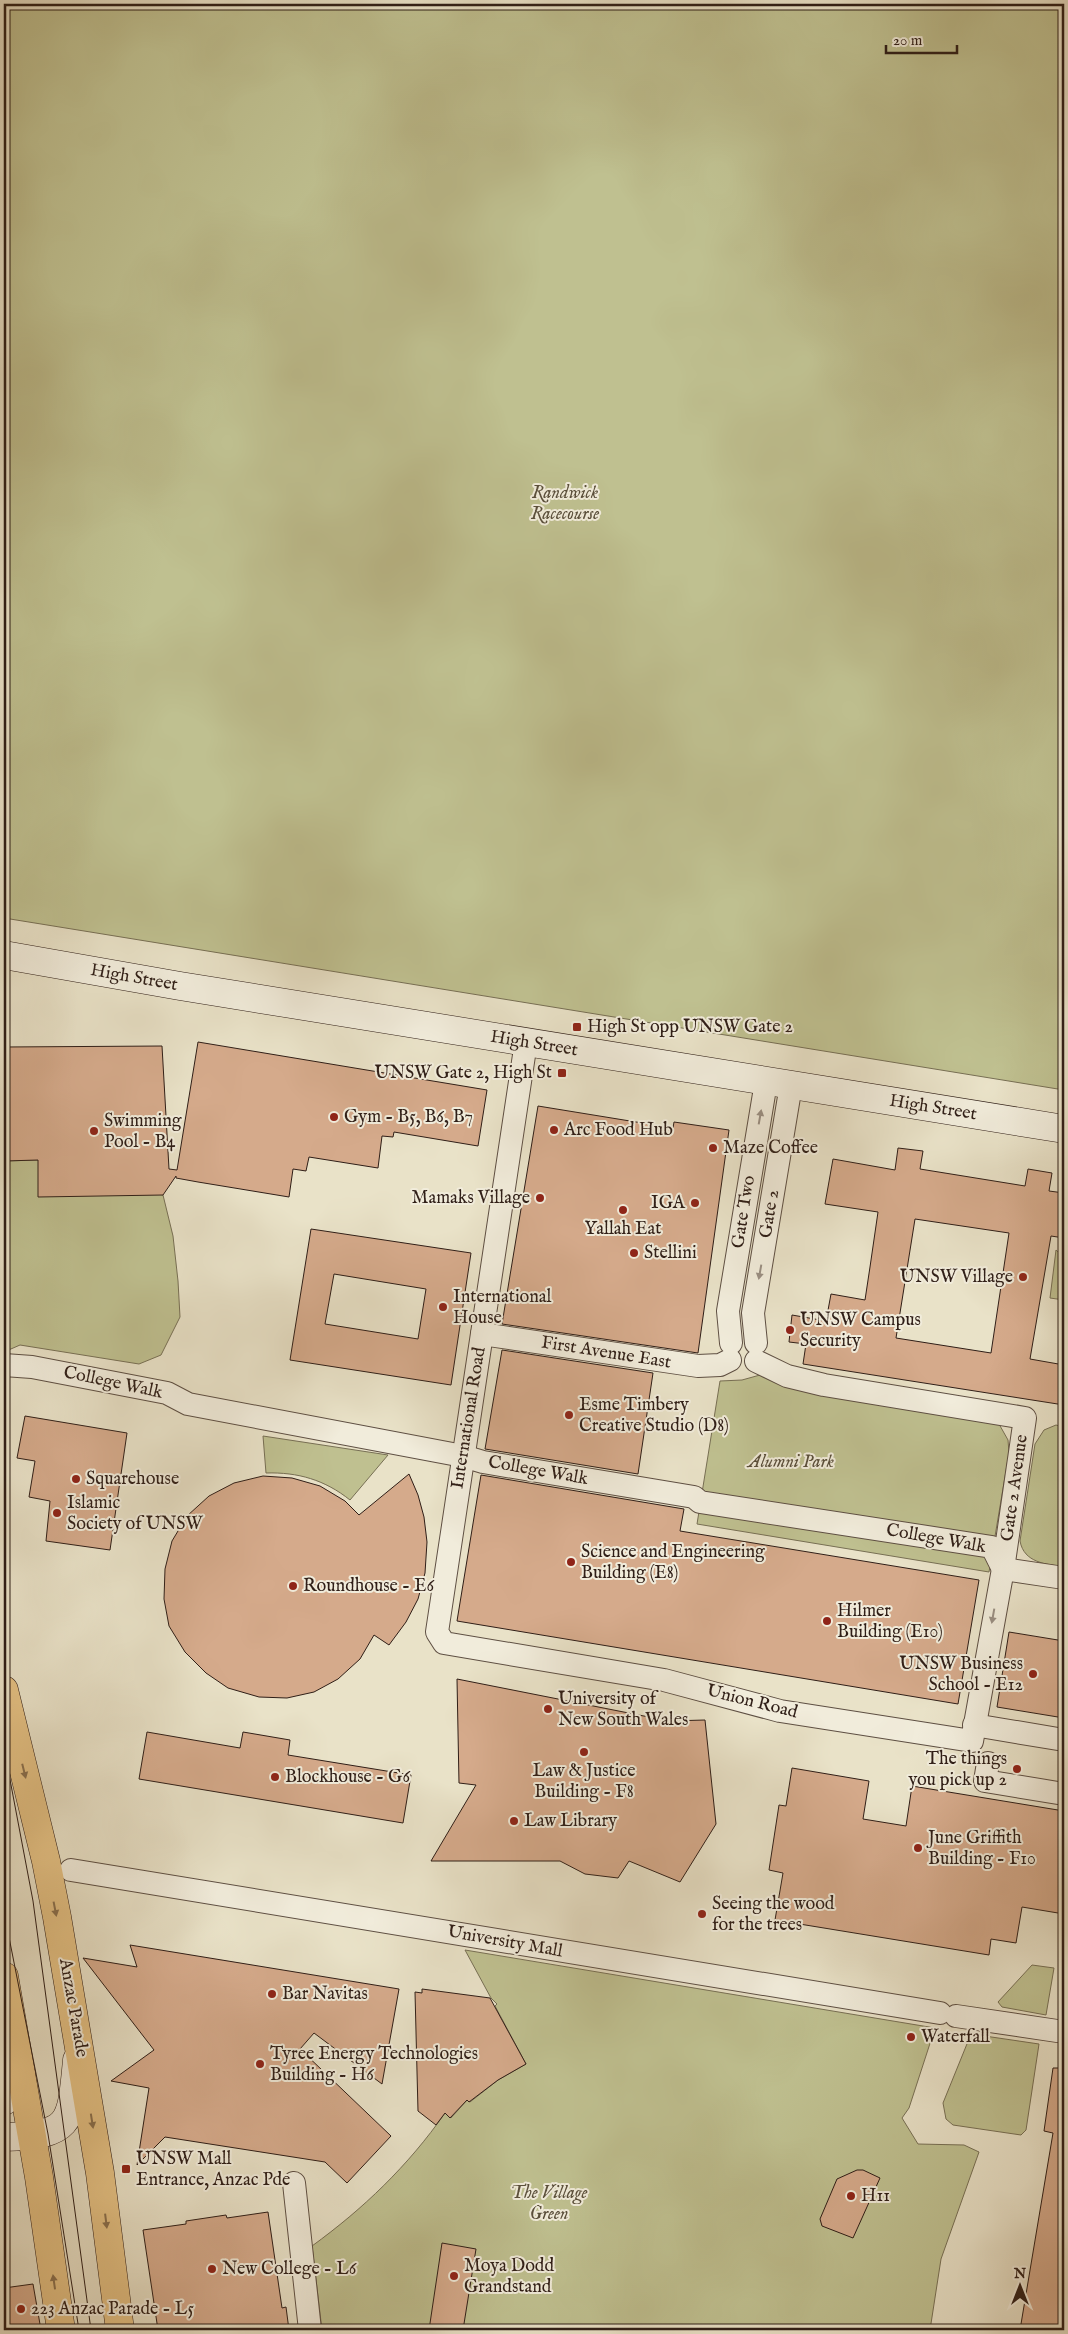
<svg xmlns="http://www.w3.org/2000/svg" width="1068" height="2334" viewBox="0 0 1068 2334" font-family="'IM FELL English',serif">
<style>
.green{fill:#bfc090;stroke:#776f54}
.building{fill:#d5aa8b;stroke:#2f1e17;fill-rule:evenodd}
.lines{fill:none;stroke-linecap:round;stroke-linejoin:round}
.street-casing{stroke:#5e4f43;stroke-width:24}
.secondary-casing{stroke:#2f1e17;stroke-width:29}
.primary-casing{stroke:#2f1e17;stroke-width:29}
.street{stroke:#f1ecdb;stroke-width:22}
.secondary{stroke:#f1ecdb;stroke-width:28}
.primary{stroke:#e4c184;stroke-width:28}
.tram{stroke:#2f1e17;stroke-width:1}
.oneway{fill:#9a8f83}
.oneway2{fill:#8a704e}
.poi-dot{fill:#8f2418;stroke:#f1ecdb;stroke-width:2}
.labels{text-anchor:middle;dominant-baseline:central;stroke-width:4;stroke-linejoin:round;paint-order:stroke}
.park-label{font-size:18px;font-style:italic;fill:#5a4f3b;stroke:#f1ecdb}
.street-label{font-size:18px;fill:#2f1e17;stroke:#f1ecdb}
.poi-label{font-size:18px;fill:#2f1e17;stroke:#f1ecdb;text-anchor:start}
</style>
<rect width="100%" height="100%" fill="#e9e2c8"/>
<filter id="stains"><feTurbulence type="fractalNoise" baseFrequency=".004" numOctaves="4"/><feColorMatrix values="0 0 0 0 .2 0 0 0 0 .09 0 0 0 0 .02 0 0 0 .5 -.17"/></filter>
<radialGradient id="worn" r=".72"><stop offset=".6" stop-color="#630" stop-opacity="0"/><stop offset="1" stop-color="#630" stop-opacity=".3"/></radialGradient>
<g class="green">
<polygon points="4,4 1064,4 1064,1090 4,918"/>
<polygon points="38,1160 163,1195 173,1236 178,1281 180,1317 161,1355 139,1364 20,1345 4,1352 4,1161"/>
<polygon points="1056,1250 1064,1257 1064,1300 1050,1298"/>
<polygon points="760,1375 999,1424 1008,1440 1009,1453 989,1572 697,1524 720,1381 742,1380"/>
<path d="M1056,1425L1064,1427V1567C1046,1564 1024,1563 1020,1541L1035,1444L1044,1430Z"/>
<path d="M263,1436L388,1455L350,1500C325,1480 298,1472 266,1473Z"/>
<path d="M465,1950L935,2028L909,2108L902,2118L918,2144L964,2145L979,2152L941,2259L930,2330H322L312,2246C363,2209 408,2166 445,2113L451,2118L467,2100L470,2102L498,2080L526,2064L495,2006L497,2004L491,1998Z"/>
<polygon points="1032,1965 1054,1968 1046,2015 1002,2007 998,2002"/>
<polygon points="971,2034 1039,2044 1026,2130 1021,2135 953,2125 946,2119 943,2103"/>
</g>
<g class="building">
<polygon points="198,1042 487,1090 478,1146 394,1132 393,1137 382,1136 378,1168 309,1157 306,1171 293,1169 289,1197 198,1182 176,1178 176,1176 163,1195 38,1197 38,1160 4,1161 4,1047 162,1046 169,1169 177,1170"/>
<polygon points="538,1106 673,1128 674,1122 729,1130 698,1353 502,1324"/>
<path d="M898,1148L923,1151L920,1169L1025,1186L1028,1169L1052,1173L1049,1191L1064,1193V1238L1051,1236L1030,1359L1064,1365V1405L803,1364L806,1344L789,1342L792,1315L826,1321L831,1294L865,1300L870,1267L878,1212L825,1204L833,1159L895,1170ZM915,1219L1009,1233L991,1353L896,1338Z"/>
<path d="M311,1229L471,1253L451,1385L290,1360ZM334,1274L426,1289L418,1339L325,1324Z"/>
<polygon points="502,1350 653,1373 638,1474 485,1449"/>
<polygon points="25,1416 127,1433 110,1550 46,1541 50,1501 29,1497 35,1461 17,1458"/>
<polygon points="409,1474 418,1495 424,1517 427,1542 425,1573 418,1599 406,1622 389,1645 374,1635 360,1659 338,1679 314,1692 287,1698 259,1697 228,1688 206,1673 185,1652 169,1626 164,1599 165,1569 172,1541 187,1516 209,1496 234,1483 263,1476 292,1478 320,1486 345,1501 359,1515"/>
<polygon points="481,1475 684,1509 680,1531 979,1580 958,1704 457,1621"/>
<polygon points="1009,1632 1064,1641 1064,1718 997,1707"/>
<polygon points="457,1679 669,1721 705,1720 716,1824 680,1882 629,1861 618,1878 585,1874 560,1861 431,1861 476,1785 459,1783"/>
<polygon points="147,1732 240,1748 243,1732 290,1740 288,1755 411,1775 403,1823 139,1779"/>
<polygon points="792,1768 869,1781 863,1819 906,1826 912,1786 1064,1811 1064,1914 1022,1907 1016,1943 991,1939 989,1955 775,1920 783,1873 769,1870 779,1805 786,1806"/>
<polygon points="130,1945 399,1989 382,2084 314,2033 300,2049 391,2136 347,2183 325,2162 165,2137 137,2165 149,2088 111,2081 154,2050 83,1958 137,1967"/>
<polygon points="422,1989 490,1998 526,2064 498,2080 469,2102 467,2100 450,2118 445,2113 436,2125 418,2111 415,1992 422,1993"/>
<polygon points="1053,2068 1064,2068 1064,2330 1020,2330 1053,2133 1044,2131"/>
<polygon points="857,2170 863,2170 880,2178 853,2238 822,2226 820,2219 837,2179"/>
<polygon points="268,2212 282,2308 286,2307 289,2330 158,2330 143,2230 186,2224 186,2221 226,2215 227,2218"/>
<polygon points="442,2243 476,2249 463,2330 429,2330"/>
<polygon points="33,2284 41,2330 4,2330 4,2288"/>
</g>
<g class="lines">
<g class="street-casing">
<g id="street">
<polyline points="526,1042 437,1632 444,1643 664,1680 780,1711 972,1741 1003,1569 1025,1418 824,1385 787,1376 756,1361"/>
<polyline points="482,1334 698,1366 720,1365 730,1360"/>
<polyline points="731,1343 728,1311 766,1082"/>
<polyline points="756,1343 753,1313 791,1085"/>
<polyline points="4,1365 32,1367 167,1393 188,1404 463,1456 483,1462 694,1497 700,1502 992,1547 1003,1569"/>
<polyline points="1003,1569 1064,1578"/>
<polyline points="974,1725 1064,1740"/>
<polyline points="988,1763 985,1781 1064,1794"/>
<polyline points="71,1870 940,2013"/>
<polyline points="956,2016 1064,2032"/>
<polyline points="294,2183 310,2330"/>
</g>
</g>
<g class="secondary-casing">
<g id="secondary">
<polyline points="4,955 180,986 1064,1129"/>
<polyline points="4,2101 14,2090 21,2075"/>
<path d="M4,2137C72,2135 71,2124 77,2060"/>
</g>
</g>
<g class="primary-casing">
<g id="primary">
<polyline points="4,1690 46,1861 57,1917 100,2173 120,2330"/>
<polyline points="4,1976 39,2177 61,2330"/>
</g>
</g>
<use href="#street" class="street"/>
<use href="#secondary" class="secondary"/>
<use href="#primary" class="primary"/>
<g class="tram">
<polyline points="4,1748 33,1901 91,2330"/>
<polyline points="4,1912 48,2134 79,2330"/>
</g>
</g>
<defs><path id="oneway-solid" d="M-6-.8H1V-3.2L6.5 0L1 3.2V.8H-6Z" transform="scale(1.25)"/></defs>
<g class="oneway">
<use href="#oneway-solid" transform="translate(760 1117) rotate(-80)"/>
<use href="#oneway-solid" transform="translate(760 1272) rotate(100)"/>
<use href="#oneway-solid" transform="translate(993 1616) rotate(100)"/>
</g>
<g class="oneway2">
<use href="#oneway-solid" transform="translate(24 1771) rotate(76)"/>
<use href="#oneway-solid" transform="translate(55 1909) rotate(79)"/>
<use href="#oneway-solid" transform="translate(92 2121) rotate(81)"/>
<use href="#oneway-solid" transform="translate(106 2221) rotate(83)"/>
<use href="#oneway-solid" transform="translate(54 2282) rotate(-98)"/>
</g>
<g class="poi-dot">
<rect x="572" y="1022" width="10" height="10" rx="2.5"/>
<rect x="557" y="1068" width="10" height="10" rx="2.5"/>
<circle cx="334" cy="1117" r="5"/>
<circle cx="554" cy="1130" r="5"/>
<circle cx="94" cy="1131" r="5"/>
<circle cx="713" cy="1148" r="5"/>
<circle cx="540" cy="1198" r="5"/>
<circle cx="695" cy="1203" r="5"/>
<circle cx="623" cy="1210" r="5"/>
<circle cx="634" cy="1253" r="5"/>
<circle cx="1023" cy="1277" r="5"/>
<circle cx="443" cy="1307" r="5"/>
<circle cx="790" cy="1330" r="5"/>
<circle cx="569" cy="1415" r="5"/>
<circle cx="76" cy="1479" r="5"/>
<circle cx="57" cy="1513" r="5"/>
<circle cx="571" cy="1562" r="5"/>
<circle cx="293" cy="1586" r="5"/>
<circle cx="827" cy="1621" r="5"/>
<circle cx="1033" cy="1674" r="5"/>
<circle cx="548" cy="1709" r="5"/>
<circle cx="584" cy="1752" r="5"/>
<circle cx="1017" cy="1769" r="5"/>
<circle cx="275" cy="1777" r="5"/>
<circle cx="514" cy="1821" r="5"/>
<circle cx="918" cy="1848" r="5"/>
<circle cx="702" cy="1914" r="5"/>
<circle cx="272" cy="1994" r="5"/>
<circle cx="911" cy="2037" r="5"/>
<circle cx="260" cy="2064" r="5"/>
<rect x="121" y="2164" width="10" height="10" rx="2.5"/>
<circle cx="851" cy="2196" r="5"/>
<circle cx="212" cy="2269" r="5"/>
<circle cx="454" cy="2276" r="5"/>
<circle cx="21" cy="2309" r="5"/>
</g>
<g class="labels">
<g class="park-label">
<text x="565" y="493">Randwick<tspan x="565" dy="21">Racecourse</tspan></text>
<text x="791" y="1462">Alumni Park</text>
<text x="549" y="2193">The Village<tspan x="549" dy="21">Green</tspan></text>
</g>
<g class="street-label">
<text transform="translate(134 978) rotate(10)">High Street</text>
<text transform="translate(534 1044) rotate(9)">High Street</text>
<text transform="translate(933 1108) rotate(9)">High Street</text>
<text transform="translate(744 1212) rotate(-81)">Gate Two</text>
<text transform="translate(770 1214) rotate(-81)">Gate 2</text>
<text transform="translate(606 1353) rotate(9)">First Avenue East</text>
<text transform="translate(113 1383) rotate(12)">College Walk</text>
<text transform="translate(469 1418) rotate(-81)">International Road</text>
<text transform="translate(538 1471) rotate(10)">College Walk</text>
<text transform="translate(1015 1488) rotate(-82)">Gate 2 Avenue</text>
<text transform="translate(936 1539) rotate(10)">College Walk</text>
<text transform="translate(752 1702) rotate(14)">Union Road</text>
<text transform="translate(505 1942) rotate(10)">University Mall</text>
<text transform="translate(73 2008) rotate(80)">Anzac Parade</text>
</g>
<g class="poi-label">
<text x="587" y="1027">High St opp UNSW Gate 2</text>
<text x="552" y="1073" text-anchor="end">UNSW Gate 2, High St</text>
<text x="344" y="1117">Gym - B5, B6, B7</text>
<text x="104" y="1121">Swimming<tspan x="104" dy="21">Pool - B4</tspan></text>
<text x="564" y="1130">Arc Food Hub</text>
<text x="723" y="1148">Maze Coffee</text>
<text x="530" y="1198" text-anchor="end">Mamaks Village</text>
<text x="685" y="1203" text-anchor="end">IGA</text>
<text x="623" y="1229" text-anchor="middle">Yallah Eat</text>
<text x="644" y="1253">Stellini</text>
<text x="1013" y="1277" text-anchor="end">UNSW Village</text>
<text x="453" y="1297">International<tspan x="453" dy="21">House</tspan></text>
<text x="800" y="1320">UNSW Campus<tspan x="800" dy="21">Security</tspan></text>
<text x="579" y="1405">Esme Timbery<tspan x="579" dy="21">Creative Studio (D8)</tspan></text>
<text x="86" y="1479">Squarehouse</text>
<text x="67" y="1503">Islamic<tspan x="67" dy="21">Society of UNSW</tspan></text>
<text x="581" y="1552">Science and Engineering<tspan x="581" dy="21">Building (E8)</tspan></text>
<text x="303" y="1586">Roundhouse - E6</text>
<text x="837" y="1611">Hilmer<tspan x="837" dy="21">Building (E10)</tspan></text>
<text x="1023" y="1664" text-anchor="end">UNSW Business<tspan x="1023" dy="21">School - E12</tspan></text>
<text x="558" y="1699">University of<tspan x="558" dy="21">New South Wales</tspan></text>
<text x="1007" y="1759" text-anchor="end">The things<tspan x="1007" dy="21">you pick up 2</tspan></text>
<text x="584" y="1771" text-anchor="middle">Law &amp; Justice<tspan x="584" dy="21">Building - F8</tspan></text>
<text x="285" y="1777">Blockhouse - G6</text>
<text x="524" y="1821">Law Library</text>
<text x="928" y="1838">June Griffith<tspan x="928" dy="21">Building - F10</tspan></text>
<text x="712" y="1904">Seeing the wood<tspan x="712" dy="21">for the trees</tspan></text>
<text x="282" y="1994">Bar Navitas</text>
<text x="921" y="2037">Waterfall</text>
<text x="270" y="2054">Tyree Energy Technologies<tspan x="270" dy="21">Building - H6</tspan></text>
<text x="136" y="2159">UNSW Mall<tspan x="136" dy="21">Entrance, Anzac Pde</tspan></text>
<text x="861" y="2196">H11</text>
<text x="464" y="2266">Moya Dodd<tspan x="464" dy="21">Grandstand</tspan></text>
<text x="222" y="2269">New College - L6</text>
<text x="31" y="2309">223 Anzac Parade - L5</text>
</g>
</g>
<rect width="1068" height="2334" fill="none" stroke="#e9e2c8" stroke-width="20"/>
<rect x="5" y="5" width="1058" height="2324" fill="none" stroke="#2f1e17" stroke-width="2.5"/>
<rect x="10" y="10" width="1048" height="2314" fill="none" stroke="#2f1e17"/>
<g transform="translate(1020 2286)" stroke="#f1ecdb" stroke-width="4" paint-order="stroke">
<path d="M0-4L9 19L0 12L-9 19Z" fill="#2f1e17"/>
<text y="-8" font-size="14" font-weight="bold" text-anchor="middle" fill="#2f1e17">N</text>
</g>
<path d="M886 45v8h71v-8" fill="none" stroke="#2f1e17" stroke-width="2.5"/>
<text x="893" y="45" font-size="15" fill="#2f1e17" stroke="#f1ecdb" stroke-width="4" paint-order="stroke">20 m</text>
<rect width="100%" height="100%" filter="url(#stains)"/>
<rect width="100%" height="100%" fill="url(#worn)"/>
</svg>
